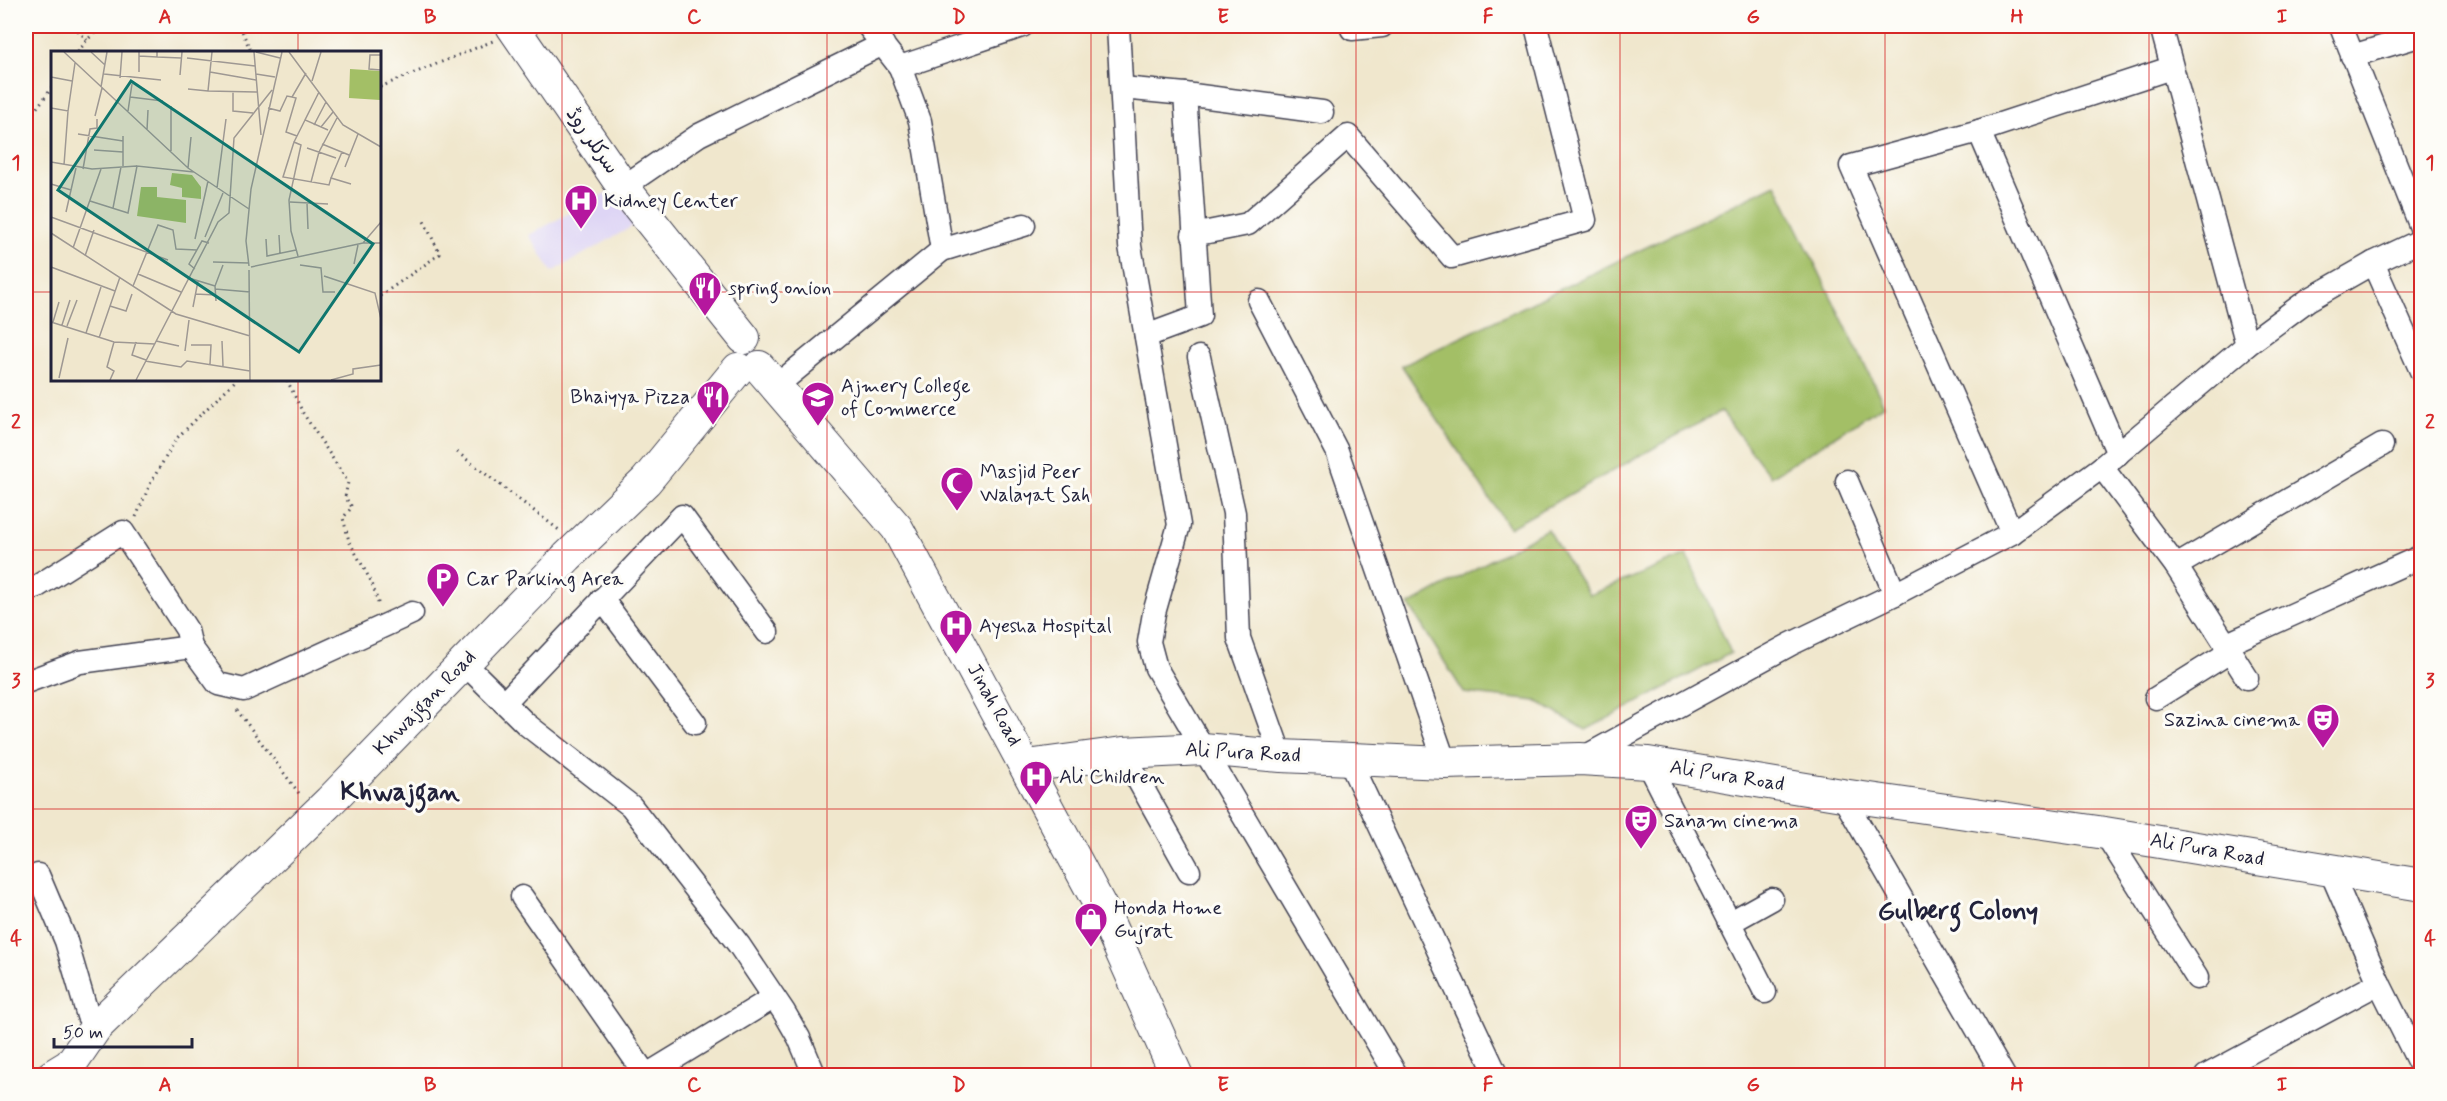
<svg xmlns="http://www.w3.org/2000/svg" width="2447" height="1101" viewBox="0 0 2447 1101" font-family="Mynerve,'Playpen Sans Arabic',sans-serif">
<style>
.built{fill:#ded5f5}
.green{fill:#a3bf66;stroke:#627050;stroke-width:1.5}
.lines{fill:none;stroke-linecap:round;stroke-linejoin:round}
.street-casing{stroke:#414051;stroke-width:25}
.secondary-casing{stroke:#414051;stroke-width:34}
.path{stroke:#414051;stroke-width:3;stroke-dasharray:1.5 4.5;stroke-linecap:butt}
.street{stroke:#fff;stroke-width:22}
.secondary{stroke:#fff;stroke-width:32}
.grid{fill:none;stroke:#d62828;stroke-width:1.5;stroke-opacity:0.55}
.labels{text-anchor:middle;dominant-baseline:central;stroke-width:6;stroke-linejoin:round;paint-order:stroke}
.street-label{font-size:20px;fill:#22223b;stroke:#fdfcf7}
.poi-label{font-size:20px;fill:#22223b;stroke:#fdfcf7;text-anchor:start}
.district-label{font-size:26px;font-weight:bold;fill:#22223b;stroke:#fdfcf7}
.inset-road{fill:none;stroke:#9e9893;stroke-width:1.5}
.view{fill:#0f766e;fill-opacity:0.15;stroke:#0f766e;stroke-width:3}
.inset-edge{fill:none;stroke:#22223b;stroke-width:3}
.neatline{fill:none;stroke:#d62828;stroke-width:2}
.grid-label{font-size:20px;text-anchor:middle;font-weight:bold;fill:#d62828}
</style>
<rect width="100%" height="100%" fill="#fdfcf7"/>
<filter id="ink" filterUnits="userSpaceOnUse"><feTurbulence type="fractalNoise" baseFrequency=".0167" numOctaves="2"/><feDisplacementMap in="SourceGraphic" scale="12" xChannelSelector="R" yChannelSelector="G"/><feConvolveMatrix kernelMatrix="1 2 1 2 8 2 1 2 1" color-interpolation-filters="sRGB"/></filter>
<filter id="wash" filterUnits="userSpaceOnUse"><feTurbulence type="fractalNoise" baseFrequency=".008" numOctaves="4" result="noise"/><feDisplacementMap in="SourceGraphic" scale="24" xChannelSelector="R" yChannelSelector="G"/><feGaussianBlur stdDeviation="1.35" result="paint"/><feColorMatrix in="noise" values="0 0 0 0 0 0 0 0 0 0 0 0 0 0 0 0 0 1.4 0 .05"/><feComposite in="paint" operator="in"/></filter>
<g filter="url(#wash)">
<rect width="100%" height="100%" fill="#f0e7cd"/>
<polygon class="built" points="612,190 633,226 552,272 529,235"/>
<g class="green">
<polygon points="1776,184 1884,405 1771,477 1721,411 1509,528 1402,366"/>
<polygon points="1547,529 1589,595 1687,555 1731,653 1586,730 1536,701 1464,693 1409,605"/>
</g>
</g>
<g filter="url(#ink)">
<g class="lines">
<g class="street-casing">
<g id="street">
<polyline points="868,26 900,67 920,121 942,250"/>
<polyline points="1118,26 1130,246 1179,525 1154,613 1149,642 1156,668 1397,1076"/>
<polyline points="2161,26 2247,345"/>
<polyline points="2341,26 2422,230"/>
<polyline points="1352,29 1382,26"/>
<polyline points="2352,56 2422,35"/>
<polyline points="900,67 1022,26"/>
<polyline points="1122,88 1185,94 1200,316 1146,336"/>
<polyline points="1185,94 1322,112"/>
<polyline points="1979,131 2118,454"/>
<polyline points="623,187 699,135 883,44"/>
<polyline points="1193,235 1248,224 1348,136 1452,257 1585,220 1536,26"/>
<polyline points="2373,263 2422,373"/>
<polyline points="1259,301 1337,451 1445,763"/>
<polyline points="1199,357 1234,513 1239,638 1281,756"/>
<polyline points="776,386 942,250 1024,225"/>
<polyline points="2102,467 2176,566 2247,678"/>
<polyline points="1847,481 1895,594"/>
<polyline points="2012,533 2102,467 2247,345 2308,300 2373,263 2422,240"/>
<polyline points="2176,566 2382,445"/>
<polyline points="36,587 123,532 187,630 191,647 218,684 244,690 412,613"/>
<polyline points="602,599 695,723"/>
<polyline points="2225,645 2422,556"/>
<polyline points="464,663 526,724 631,806 739,945 784,1012 799,1038 815,1076"/>
<polyline points="26,682 80,662 191,647"/>
<polyline points="2156,698 2230,652"/>
<polyline points="504,703 682,516 767,632"/>
<polyline points="1123,753 1189,871"/>
<polyline points="1348,758 1497,1076"/>
<polyline points="1581,759 1791,644 1895,594 2012,533 1851,166 1979,131 2171,68"/>
<polyline points="1648,763 1765,992"/>
<polyline points="1842,795 2004,1076"/>
<polyline points="2105,833 2197,978"/>
<polyline points="2331,872 2379,983 2422,1069"/>
<polyline points="38,875 66,941 88,1016 96,1027"/>
<polyline points="522,897 646,1075"/>
<polyline points="1729,923 1772,899"/>
<polyline points="645,1076 773,998"/>
<polyline points="2206,1076 2379,983"/>
</g>
</g>
<g class="secondary-casing">
<g id="secondary">
<polyline points="512,26 623,187 744,338"/>
<polyline points="759,367 897,528 1104,913 1177,1076"/>
<polyline points="1027,766 1123,753 1203,749 1281,756 1445,763 1580,759 1648,763 1842,795 2105,833 2422,885"/>
<polyline points="52,1076 70,1065 96,1027 330,801 567,557 646,481 738,369"/>
</g>
</g>
<g class="path">
<polyline points="74,26 87,40"/>
<polyline points="240,26 251,52"/>
<polyline points="78,52 87,40 102,26"/>
<polyline points="380,87 493,41"/>
<polyline points="26,122 52,88"/>
<polyline points="380,296 440,254 423,219"/>
<polyline points="287,380 303,413 348,482 345,497 352,507 343,518 349,541 372,583 379,606"/>
<polyline points="457,452 559,530"/>
<polyline points="136,517 151,482 177,438 236,380"/>
<polyline points="237,710 301,796"/>
</g>
<use href="#street" class="street"/>
<use href="#secondary" class="secondary"/>
</g>
</g>
<path class="grid" d="M298,26V52M562,26V1076M827,26V1076M1091,26V1076M1356,26V1076M1620,26V1076M1885,26V1076M2149,26V1076M26,292H52M380,292H2422M298,380V1076M26,550H2422M26,809H2422"/>
<defs>
<g id="hospital-pin" transform="scale(1.725)"><path d="M0 17L-7.5 6A9.5 9.5 0 1 1 7.5 6Z" fill="#b5179e" stroke="#fdfcf7"/><path d="M-5-5h3v3.5h4V-5h3V5h-3V1.5h-4V5h-3Z" fill="#fff"/></g>
<g id="restaurant-pin" transform="scale(1.725)"><path d="M0 17L-7.5 6A9.5 9.5 0 1 1 7.5 6Z" fill="#b5179e" stroke="#fdfcf7"/><path d="M-5-6h1v4h1v-4h1v4h1v-4h1v5L-1.5 .5V6h-2V.5L-5-1ZM5-6V6H3V1.5H1.5Q1.5-4 5-6Z" fill="#fff"/></g>
<g id="university-pin" transform="scale(1.725)"><path d="M0 17L-7.5 6A9.5 9.5 0 1 1 7.5 6Z" fill="#b5179e" stroke="#fdfcf7"/><path d="M0-5L7-2L0 1L-7-2ZM-4 1L0 2.5L4 1V4Q0 6-4 4Z" fill="#fff"/></g>
<g id="mosque-pin" transform="scale(1.725)"><path d="M0 17L-7.5 6A9.5 9.5 0 1 1 7.5 6Z" fill="#b5179e" stroke="#fdfcf7"/><path d="M3.5-4.9A6 6 0 1 0 3.5 4.9A5 5 0 1 1 3.5-4.9Z" fill="#fff"/></g>
<g id="parking-pin" transform="scale(1.725)"><path d="M0 17L-7.5 6A9.5 9.5 0 1 1 7.5 6Z" fill="#b5179e" stroke="#fdfcf7"/><path d="M-3.5-5.5H1a3.5 3.5 0 0 1 0 7H-1V5.5H-3.5ZM-1-3.4V-.6H.8a1.4 1.4 0 0 0 0-2.8Z" fill="#fff"/></g>
<g id="theatre-pin" transform="scale(1.725)"><path d="M0 17L-7.5 6A9.5 9.5 0 1 1 7.5 6Z" fill="#b5179e" stroke="#fdfcf7"/><path d="M-5-5.5Q0-4 5-5.5V0Q5 5 0 6Q-5 5-5 0ZM-3.3-2.5H-1v1.5H-3.3ZM1-2.5H3.3v1.5H1ZM-2.8 1Q0 5.5 2.8 1Z" fill="#fff"/></g>
<g id="shop-pin" transform="scale(1.725)"><path d="M0 17L-7.5 6A9.5 9.5 0 1 1 7.5 6Z" fill="#b5179e" stroke="#fdfcf7"/><path d="M-5-2.5h2.3a2.7 3.5 0 0 1 5.4 0H5L5.5 6h-11ZM-1.5-2.5h3a1.5 2.3 0 0 0-3 0Z" fill="#fff"/></g>
</defs>
<g fill-rule="evenodd">
<use href="#hospital-pin" x="581" y="201"/>
<use href="#restaurant-pin" x="705" y="288"/>
<use href="#restaurant-pin" x="713" y="397"/>
<use href="#university-pin" x="818" y="398"/>
<use href="#mosque-pin" x="957" y="483"/>
<use href="#parking-pin" x="443" y="579"/>
<use href="#hospital-pin" x="956" y="626"/>
<use href="#theatre-pin" x="2323" y="720"/>
<use href="#hospital-pin" x="1036" y="777"/>
<use href="#theatre-pin" x="1641" y="821"/>
<use href="#shop-pin" x="1091" y="919"/>
</g>
<g class="labels">
<g class="street-label">
<text transform="translate(592 141) rotate(55)">سرکلر روڈ</text>
<text transform="translate(425 703) rotate(-46)">Khwajgan Road</text>
<text transform="translate(994 705) rotate(61)">Jinah Road</text>
<text transform="translate(1243 753) rotate(3)">Ali Pura Road</text>
<text transform="translate(1727 776) rotate(9)">Ali Pura Road</text>
<text transform="translate(2207 850) rotate(10)">Ali Pura Road</text>
</g>
<g class="poi-label">
<text x="604" y="201">Kidney Center</text>
<text x="728" y="288">spring onion</text>
<text x="841" y="386">Ajmery College<tspan x="841" dy="23">of Commerce</tspan></text>
<text x="690" y="397" text-anchor="end">Bhaiyya Pizza</text>
<text x="980" y="472">Masjid Peer<tspan x="980" dy="23">Walayat Sah</tspan></text>
<text x="466" y="579">Car Parking Area</text>
<text x="979" y="626">Ayesha Hospital</text>
<text x="2300" y="720" text-anchor="end">Sazina cinema</text>
<text x="1059" y="777">Ali Children</text>
<text x="1664" y="821">Sanam cinema</text>
<text x="1114" y="908">Honda Home<tspan x="1114" dy="23">Gujrat</tspan></text>
</g>
<g class="district-label">
<text x="400" y="793">Khwajgan</text>
<text x="1958" y="912">Gulberg Colony</text>
</g>
</g>
<g transform="translate(51 51)">
<rect width="330" height="330" fill="#f0e7cd"/>
<path d="M299,18L330,20L329,49L298,47ZM121,122L141,124L150,136V148L131,146V137L119,134ZM90,136H106V146L135,149V172L86,165Z" fill="#a3bf66"/>
<path class="inset-road" d="M13,1L137,117L198,158M40,1L54,14M161,1L157,40L206,41M203,1L210,84M205,1L229,7M238,1L292,74L330,96M330,4H319L318,18L330,19M88,5L106,6V1M106,6L130,7M136,7L204,15M88,21V1M159,21L205,29M53,23L110,29M205,23L224,26M129,24L131,1M0,26L21,30M69,27L71,1M261,30L270,1M50,36L56,1M137,38L157,40M182,41V60L202,62M268,41L254,69L277,79M79,46L112,50M0,57L17,60L24,12M217,57L229,60L236,45L241,46M77,60L81,33M44,65L51,37M263,74L275,51M270,76L282,61M96,79L97,59M27,83L72,90M72,85V115M246,85L235,81L245,47L241,46L255,22M243,91L232,126L278,134L280,127L300,133M271,93L298,104M256,97L285,107M43,99L72,101M120,100V55M0,111L41,118L86,115M13,114L17,60M294,116L307,83M137,117L140,86M32,118L39,78L46,77V68M280,127L291,101M260,131L268,101L286,67M0,133L20,139M166,137L175,68M39,150L77,162L86,115L143,121M239,151L277,153M256,152L257,178M62,157L70,116M15,161L25,117M0,166L117,209M0,182L125,263L199,285M228,184L229,202M154,186L172,142M144,188L157,130M215,188L216,205L245,199M312,192L330,171M22,197L50,118M34,205L43,179M247,205L240,180L238,149L250,94L243,91L254,69M162,211L198,212M303,213L307,194M249,214L270,217L272,241H284M198,215L195,190L200,138L231,1M0,216L64,240M200,216L312,192H330M144,218L138,213L151,190L158,192M198,219L199,329M87,223L130,241M273,225L324,242L330,268M138,227L164,235M82,235L107,174L122,179L125,198L146,199M164,238L199,241M144,243L165,244M165,250L164,235L172,214M59,255L75,260L81,243M142,256L147,230M0,271L63,291L104,293M2,271L8,251M11,274L19,249M16,275L26,249M35,282L50,236M48,287L69,226M105,290L128,295M171,290L172,315M85,291L81,304L95,309M140,294H160L159,313M134,300L138,269M94,310L130,316L136,310L199,320M8,327L17,287M59,329L63,320L56,316L63,291M85,329L167,171L178,162L183,87L221,39M280,329L302,323V318L330,314"/>
<path class="view" d="M80,30L322,193L248,301L7,139Z"/>
<rect width="330" height="330" class="inset-edge"/>
</g>
<rect width="2447" height="1101" fill="none" stroke="#fdfcf7" stroke-width="66"/>
<path d="M54 1038v9h138v-9" fill="none" stroke="#22223b" stroke-width="3"/>
<text x="63" y="1038" font-size="18" fill="#22223b" stroke="#fdfcf7" stroke-width="4.5" paint-order="stroke">50 m</text>
<rect x="33" y="33" width="2381" height="1035" class="neatline"/>
<g class="grid-label">
<text x="165" y="23">A</text>
<text x="430" y="23">B</text>
<text x="694" y="23">C</text>
<text x="959" y="23">D</text>
<text x="1223" y="23">E</text>
<text x="1488" y="23">F</text>
<text x="1753" y="23">G</text>
<text x="2017" y="23">H</text>
<text x="2282" y="23">I</text>
<text x="16" y="169">1</text>
<text x="2430" y="169">1</text>
<text x="16" y="428">2</text>
<text x="2430" y="428">2</text>
<text x="16" y="687">3</text>
<text x="2430" y="687">3</text>
<text x="16" y="945">4</text>
<text x="2430" y="945">4</text>
<text x="165" y="1091">A</text>
<text x="430" y="1091">B</text>
<text x="694" y="1091">C</text>
<text x="959" y="1091">D</text>
<text x="1223" y="1091">E</text>
<text x="1488" y="1091">F</text>
<text x="1753" y="1091">G</text>
<text x="2017" y="1091">H</text>
<text x="2282" y="1091">I</text>
</g>
</svg>
